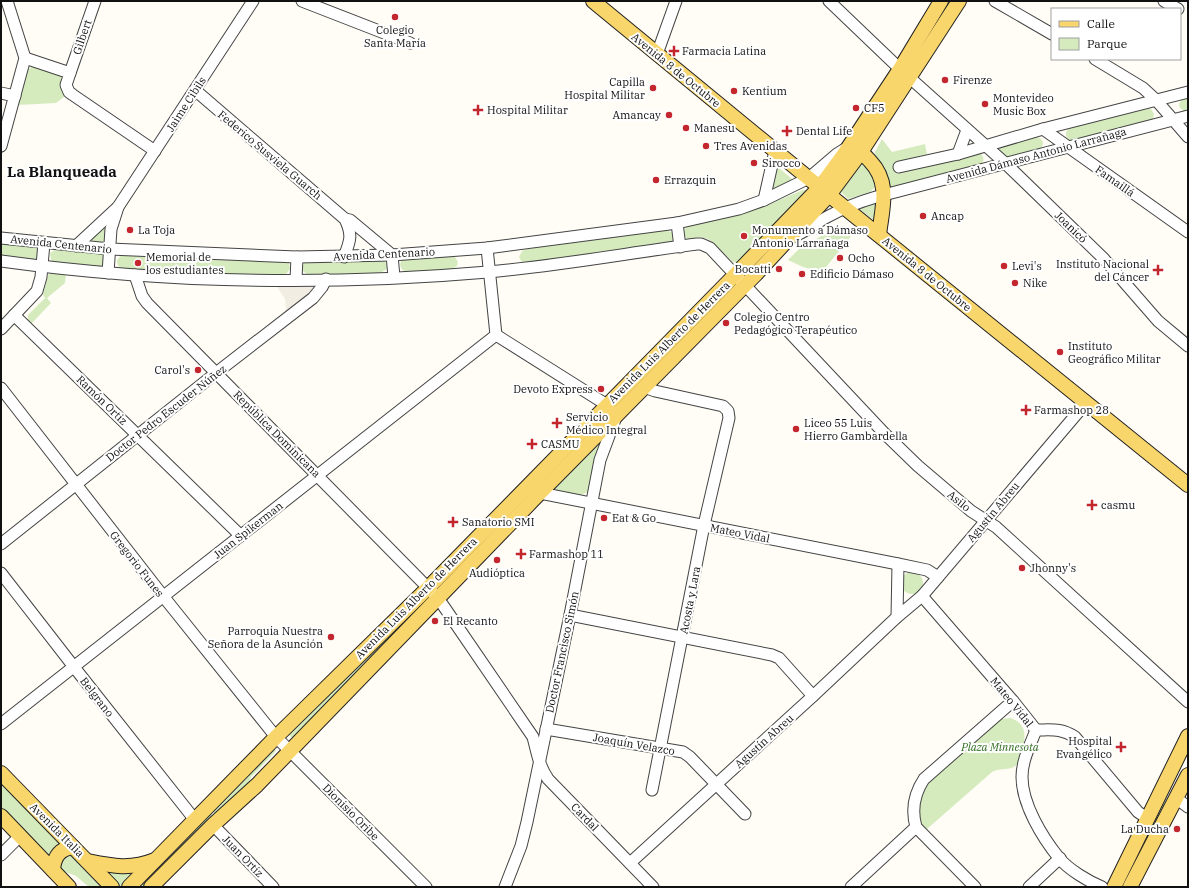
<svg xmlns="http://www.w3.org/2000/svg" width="1189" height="888" viewBox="0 0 1189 888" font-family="'IBM Plex Serif',serif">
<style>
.green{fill:#d5ebbd}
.plaza{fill:#f1ede2}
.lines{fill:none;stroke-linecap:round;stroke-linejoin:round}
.minor-casing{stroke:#444;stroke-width:13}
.major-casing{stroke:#222;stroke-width:16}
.minor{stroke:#fff;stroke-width:11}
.major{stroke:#f9d66b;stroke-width:14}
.poi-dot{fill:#c4262e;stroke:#fff;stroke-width:1.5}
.labels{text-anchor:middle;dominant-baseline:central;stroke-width:4;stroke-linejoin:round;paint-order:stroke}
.poi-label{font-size:11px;fill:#111;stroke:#fff;text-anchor:start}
.street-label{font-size:11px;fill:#111;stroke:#fff}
.park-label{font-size:11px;font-style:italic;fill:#2f6b1f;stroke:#fff}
.district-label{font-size:15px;font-weight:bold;fill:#111;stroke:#fff}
</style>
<rect width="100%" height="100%" fill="#fffdf5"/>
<g class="green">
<polygon points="35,65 59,73 61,76 61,90 65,96 56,103 18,105 27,70"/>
<polygon points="1188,97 1188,112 1185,112 1180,108 1179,104 1182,99"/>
<polygon points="1148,108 1151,109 1154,114 1153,119 1151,121 1070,141 1066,136 1066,132 1069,128"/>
<path d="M1037,137C1044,139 1045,145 1039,150L1009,157H1005L999,150L1001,147Z"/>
<path d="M882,139L892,152L925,144L927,154L896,162L899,172L979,152C984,156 985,161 981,165L891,188L884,169L874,154Z"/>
<polygon points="861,161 873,174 876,186 870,192 848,199 839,190"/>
<polygon points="778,167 793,180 772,190 776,168"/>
<polygon points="803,190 806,190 806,192 739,262 733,262 708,239 700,237 687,239 683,235 683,230 688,226 765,206"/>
<polygon points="878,202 875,221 859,209 860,208"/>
<polygon points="116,211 105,242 92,241 92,238"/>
<polygon points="837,227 844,227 852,235 822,272 803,267 788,260 800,248"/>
<polygon points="666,230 673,233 674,240 667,245 525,263 522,262 519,257 522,251 527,249"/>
<polygon points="1,242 35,246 38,249 38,258 33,260 1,256"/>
<path d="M57,249L101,253L105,256C105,262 105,265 100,267L54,262L51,260L50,253Z"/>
<path d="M121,255L287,261L289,263L290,269L286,274L283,275L217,274L122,268C118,267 117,264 117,260Z"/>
<path d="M452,255C456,258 459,261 457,266L452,269L406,272C400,269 398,264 403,259Z"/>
<polygon points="382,260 386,263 387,269 380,273 308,275 303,271 302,267 305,262"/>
<polygon points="51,273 66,274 65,283 47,298 51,303 31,324 28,321 28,315 45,298 43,295 48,275"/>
<path d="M607,432L598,450L589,483L591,488C580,501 570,494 556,491L554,487Z"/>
<circle cx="912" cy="583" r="11"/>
<polygon points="422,599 427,604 293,739 288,734"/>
<path d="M1010,718C1033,725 1023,747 1018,763C1012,772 1001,767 992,772L927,829L922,825L918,814L919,799L929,780L998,721L1002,719Z"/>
<polygon points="273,748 276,751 251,777 247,787 216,815 212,811"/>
<polygon points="1,780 61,843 49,857 1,807"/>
<polygon points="1162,803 1165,805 1124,883 1123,882"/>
<polygon points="210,813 214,817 144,887 136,887"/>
<polygon points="68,855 71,855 74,857 103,887 89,887 76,876 63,871 59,865 60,860"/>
<polygon points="104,870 136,871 120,886"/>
</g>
<polygon class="plaza" points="276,285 314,285 315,287 309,294 284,314 286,308 285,299"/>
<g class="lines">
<g class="minor-casing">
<g id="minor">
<polyline points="302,1 410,43"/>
<polyline points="829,1 900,69 1005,163 1104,259 1158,321 1188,346"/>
<polyline points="995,1 1052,34"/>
<polyline points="1164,1 1178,9"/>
<polyline points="657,54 676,1"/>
<polyline points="25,58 70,73 66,85 69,92 73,95 155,151"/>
<polyline points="1095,59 1143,88 1156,100 1188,137"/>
<polyline points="70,73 95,1"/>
<path d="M195,90L345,219C353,236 350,241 344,257"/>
<polyline points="1,93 15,96"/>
<polyline points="1043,129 1188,232"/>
<polyline points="1,146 25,58 7,1"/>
<polyline points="958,154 967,130"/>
<polyline points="899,167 958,154 1043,129 1188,92"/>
<polyline points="764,200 775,151"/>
<polyline points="345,219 350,220 392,255 394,277"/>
<polyline points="677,223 680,247"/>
<path d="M793,237C805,232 816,223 827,217C843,208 859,202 876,197L1188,116"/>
<polyline points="1,238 110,249 297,257 392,255 487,248 677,223 739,209 764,200 809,178 837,154 845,149"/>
<polyline points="76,246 118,207 253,1"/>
<polyline points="487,248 496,335"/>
<path d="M1,261C162,283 327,286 488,272C558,266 628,253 697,244H701L710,248L884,433L918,466L971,511L996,527L1188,702"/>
<polyline points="108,273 111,229 118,207"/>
<path d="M135,275L142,296L147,303L438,598L533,737C537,752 539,766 548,779L653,887"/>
<polyline points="296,280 297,257"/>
<polyline points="14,315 241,536"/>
<polyline points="1,329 37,291 41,277 44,243"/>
<polyline points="496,335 607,405 616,417 600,460 570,615 527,822 521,846 505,887"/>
<polyline points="644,387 655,391 723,406 728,411 729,418 704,525 652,790"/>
<polyline points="1,388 163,596 276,737 426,887"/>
<polyline points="540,493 898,564 927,570 938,577"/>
<polyline points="1,544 216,373 313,298 322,287 326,279"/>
<polyline points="1,573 74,667 195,820"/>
<polyline points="922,596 1013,701 1036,730"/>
<polyline points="570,615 772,655 779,658 813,696"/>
<polyline points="897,617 922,596 1086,403"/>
<polyline points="1,724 496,335"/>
<polyline points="546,729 683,752 690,757 745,814"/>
<path d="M1036,730C1030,746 1022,760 1022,777C1022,804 1042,837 1059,858C1069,870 1088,881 1102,887"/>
<path d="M1036,730C1052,730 1061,728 1075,737L1138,812L1147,818"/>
<polyline points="1176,798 1188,807"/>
<polyline points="213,825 273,887"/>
<polyline points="1,855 20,836"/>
<polyline points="630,863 813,696 897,617 898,564"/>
<polyline points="851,887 916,827"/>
<path d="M975,887L916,827C911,809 914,794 924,779L1013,701"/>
<polyline points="1029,887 1060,858"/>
</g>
</g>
<g class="major-casing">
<g id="major">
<polyline points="593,1 829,195 1188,485"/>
<path d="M853,149C860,151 865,155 870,161C891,183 882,208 879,235"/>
<polyline points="1,773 112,887"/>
<polyline points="1,816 69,887"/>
<path d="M87,861C112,866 130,870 155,860"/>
<path d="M53,870C54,857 59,849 73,847"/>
<polyline points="129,887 276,737 428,588 736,274 820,187 842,157 900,69 941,1"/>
<polyline points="151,887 213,825 257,785 533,500 756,274 829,195 861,152 959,1"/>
<polyline points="1114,887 1188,736"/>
<polyline points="1130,887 1188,775"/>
</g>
</g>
<use href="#minor" class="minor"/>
<use href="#major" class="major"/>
</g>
<g class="poi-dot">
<circle cx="395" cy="17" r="4"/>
<path d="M672 45h4v4h4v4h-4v4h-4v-4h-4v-4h4z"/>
<circle cx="945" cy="80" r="4"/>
<circle cx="653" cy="88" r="4"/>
<circle cx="734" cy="91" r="4"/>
<circle cx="985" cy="104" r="4"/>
<circle cx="856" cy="108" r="4"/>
<path d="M476 104h4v4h4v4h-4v4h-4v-4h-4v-4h4z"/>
<circle cx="669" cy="115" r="4"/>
<circle cx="686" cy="128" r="4"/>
<path d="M785 125h4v4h4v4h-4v4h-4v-4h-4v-4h4z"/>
<circle cx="706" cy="146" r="4"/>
<circle cx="754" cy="163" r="4"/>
<circle cx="656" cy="180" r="4"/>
<circle cx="923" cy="216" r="4"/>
<circle cx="130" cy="230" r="4"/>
<circle cx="744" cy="236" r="4"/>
<circle cx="840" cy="258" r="4"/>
<circle cx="138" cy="263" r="4"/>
<circle cx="1004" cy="266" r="4"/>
<circle cx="779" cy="269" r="4"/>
<path d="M1156 264h4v4h4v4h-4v4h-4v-4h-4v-4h4z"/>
<circle cx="802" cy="274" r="4"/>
<circle cx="1015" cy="283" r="4"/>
<circle cx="726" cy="323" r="4"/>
<circle cx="1060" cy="352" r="4"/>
<circle cx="198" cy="370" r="4"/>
<circle cx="601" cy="389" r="4"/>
<path d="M1024 404h4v4h4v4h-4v4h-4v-4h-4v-4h4z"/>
<path d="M555 417h4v4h4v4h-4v4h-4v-4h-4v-4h4z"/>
<circle cx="796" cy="429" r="4"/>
<path d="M530 438h4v4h4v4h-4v4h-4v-4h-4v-4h4z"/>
<path d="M1090 499h4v4h4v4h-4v4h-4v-4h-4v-4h4z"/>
<circle cx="604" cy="518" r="4"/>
<path d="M451 516h4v4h4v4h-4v4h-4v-4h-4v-4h4z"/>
<path d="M519 548h4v4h4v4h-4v4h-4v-4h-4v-4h4z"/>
<circle cx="497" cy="560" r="4"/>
<circle cx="1022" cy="568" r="4"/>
<circle cx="435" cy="621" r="4"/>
<circle cx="331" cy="637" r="4"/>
<path d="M1119 741h4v4h4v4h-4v4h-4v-4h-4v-4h4z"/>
<circle cx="1177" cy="829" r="4"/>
</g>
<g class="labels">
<g class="poi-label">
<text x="395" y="30" text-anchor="middle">Colegio<tspan x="395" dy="13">Santa María</tspan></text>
<text x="682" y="51">Farmacia Latina</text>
<text x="953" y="80">Firenze</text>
<text x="645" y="82" text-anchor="end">Capilla<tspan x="645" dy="13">Hospital Militar</tspan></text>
<text x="742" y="91">Kentium</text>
<text x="993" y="98">Montevideo<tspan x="993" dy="13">Music Box</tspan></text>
<text x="864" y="108">CF5</text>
<text x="487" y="110">Hospital Militar</text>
<text x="661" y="115" text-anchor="end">Amancay</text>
<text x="694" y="128">Manesu</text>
<text x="796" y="131">Dental Life</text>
<text x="714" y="146">Tres Avenidas</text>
<text x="762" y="163">Sirocco</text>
<text x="664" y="180">Errazquin</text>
<text x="931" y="216">Ancap</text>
<text x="138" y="230">La Toja</text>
<text x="752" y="230">Monumento a Dámaso<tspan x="752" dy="13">Antonio Larrañaga</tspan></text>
<text x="146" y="257">Memorial de<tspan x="146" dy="13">los estudiantes</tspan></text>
<text x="848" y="258">Ocho</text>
<text x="1149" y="264" text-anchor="end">Instituto Nacional<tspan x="1149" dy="13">del Cáncer</tspan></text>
<text x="1012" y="266">Levi's</text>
<text x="771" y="269" text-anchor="end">Bocatti</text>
<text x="810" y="274">Edificio Dámaso</text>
<text x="1023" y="283">Nike</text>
<text x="734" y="317">Colegio Centro<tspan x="734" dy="13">Pedagógico Terapéutico</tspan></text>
<text x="1068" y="346">Instituto<tspan x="1068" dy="13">Geográfico Militar</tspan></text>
<text x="190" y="370" text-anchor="end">Carol's</text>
<text x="593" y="389" text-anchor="end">Devoto Express</text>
<text x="1034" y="410">Farmashop 28</text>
<text x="566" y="417">Servicio<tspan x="566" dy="13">Médico Integral</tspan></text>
<text x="804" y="423">Liceo 55 Luis<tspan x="804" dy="13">Hierro Gambardella</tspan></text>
<text x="541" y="444">CASMU</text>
<text x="1101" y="505">casmu</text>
<text x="612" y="518">Eat &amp; Go</text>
<text x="462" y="522">Sanatorio SMI</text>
<text x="529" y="554">Farmashop 11</text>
<text x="1030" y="568">Jhonny's</text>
<text x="497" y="573" text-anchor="middle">Audióptica</text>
<text x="443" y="621">El Recanto</text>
<text x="323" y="631" text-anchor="end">Parroquia Nuestra<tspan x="323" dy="13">Señora de la Asunción</tspan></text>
<text x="1112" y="741" text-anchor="end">Hospital<tspan x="1112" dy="13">Evangélico</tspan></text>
<text x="1169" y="829" text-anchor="end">La Ducha</text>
</g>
<g class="street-label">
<text transform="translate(82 37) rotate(-71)">Gilbert</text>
<text transform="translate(676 70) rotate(39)">Avenida 8 de Octubre</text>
<text transform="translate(186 104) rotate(-57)">Jaime Cibils</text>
<text transform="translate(270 155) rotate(40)">Federico Susviela Guarch</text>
<text transform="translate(1036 155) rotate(-15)">Avenida Dámaso Antonio Larrañaga</text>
<text transform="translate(1115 181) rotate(35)">Famaillá</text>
<text transform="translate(1071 227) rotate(44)">Joanicó</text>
<text transform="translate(61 244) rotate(6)">Avenida Centenario</text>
<text transform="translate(384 254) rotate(-3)">Avenida Centenario</text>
<text transform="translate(927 274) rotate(39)">Avenida 8 de Octubre</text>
<text transform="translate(669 342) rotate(-45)">Avenida Luis Alberto de Herrera</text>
<text transform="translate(102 400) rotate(44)">Ramón Ortiz</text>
<text transform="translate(166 413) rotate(-38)">Doctor Pedro Escuder Núñez</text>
<text transform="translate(277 434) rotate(45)">República Dominicana</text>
<text transform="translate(959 501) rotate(39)">Asilo</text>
<text transform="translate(993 512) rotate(-50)">Agustín Abreu</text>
<text transform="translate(248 530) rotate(-38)">Juan Spikerman</text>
<text transform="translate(740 533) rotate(11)">Mateo Vidal</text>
<text transform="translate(137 564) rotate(52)">Gregorio Funes</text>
<text transform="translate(416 598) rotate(-45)">Avenida Luis Alberto de Herrera</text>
<text transform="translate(690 600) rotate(-79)">Acosta y Lara</text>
<text transform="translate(562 652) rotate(-78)">Doctor Francisco Simón</text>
<text transform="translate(97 697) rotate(52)">Belgrano</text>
<text transform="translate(1012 702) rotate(51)">Mateo Vidal</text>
<text transform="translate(764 741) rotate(-42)">Agustín Abreu</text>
<text transform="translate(634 744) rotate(10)">Joaquín Velazco</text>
<text transform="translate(351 812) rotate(45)">Dionisio Oribe</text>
<text transform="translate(585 817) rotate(46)">Cardal</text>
<text transform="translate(57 830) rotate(45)">Avenida Italia</text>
<text transform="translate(243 856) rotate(46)">Juan Ortiz</text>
</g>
<g class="park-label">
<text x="1000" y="747">Plaza Minnesota</text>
</g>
<g class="district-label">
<text x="62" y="171">La Blanqueada</text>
</g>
</g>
<rect width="1189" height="888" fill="none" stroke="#111111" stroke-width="4"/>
<rect x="1051" y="8" width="130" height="52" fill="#ffffff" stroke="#a0a0a0"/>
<rect x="1059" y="21" width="20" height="6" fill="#f9d66b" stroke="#a0a0a0"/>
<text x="1087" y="28" font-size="12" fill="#111111">Calle</text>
<rect x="1059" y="38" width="20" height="12" fill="#d5ebbd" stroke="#a0a0a0"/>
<text x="1087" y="48" font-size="12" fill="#111111">Parque</text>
</svg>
